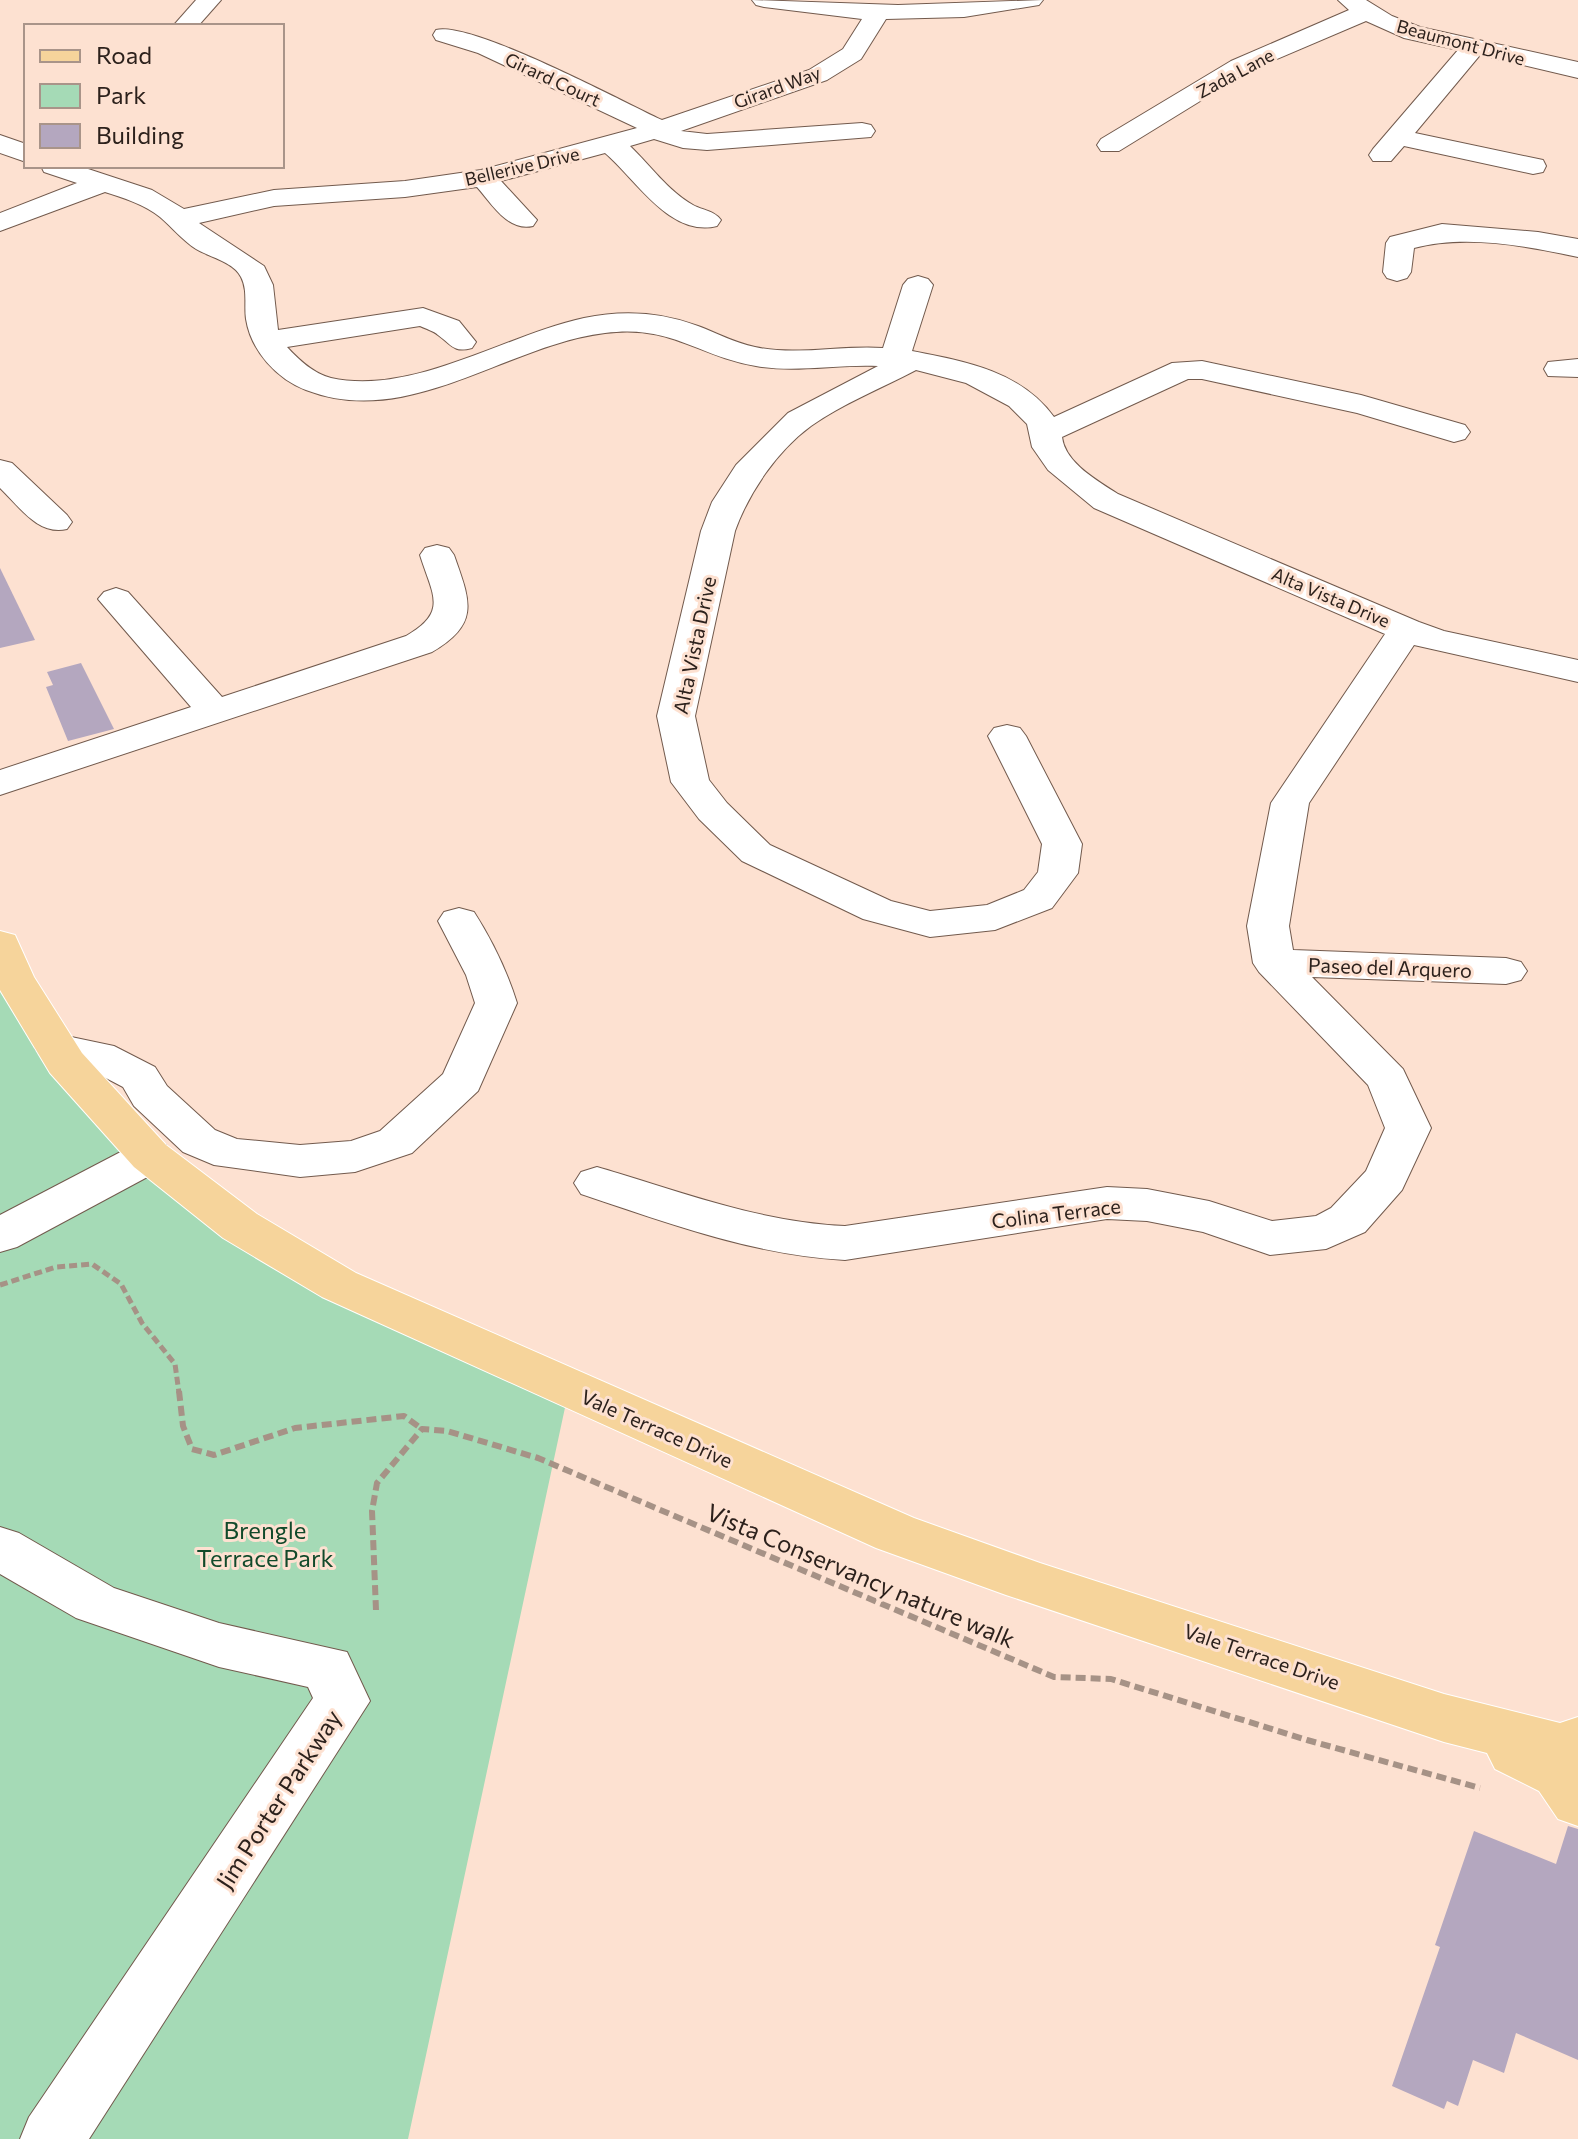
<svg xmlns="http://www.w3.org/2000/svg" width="1578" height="2139" viewBox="0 0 1578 2139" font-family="Commissioner,sans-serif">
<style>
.green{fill:#a5dab6}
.building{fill:#b4a7bf}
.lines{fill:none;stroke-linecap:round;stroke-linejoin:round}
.minor-casing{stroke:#725a4d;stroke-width:2}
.major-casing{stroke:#fff;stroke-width:2}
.path-far1{stroke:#a69286;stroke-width:5;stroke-dasharray:8 4;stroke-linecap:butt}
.path{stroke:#a69286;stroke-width:6;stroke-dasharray:10 5;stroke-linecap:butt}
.minor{fill:#fff;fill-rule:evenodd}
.major{fill:#f6d49b;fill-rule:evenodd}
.labels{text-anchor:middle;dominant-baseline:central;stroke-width:6;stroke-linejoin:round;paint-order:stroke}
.far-street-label{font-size:18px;fill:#2c211c;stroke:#fde1d1}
.street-label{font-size:20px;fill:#2c211c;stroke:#fde1d1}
.near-park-label{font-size:24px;fill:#11492a;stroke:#fde1d1}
.near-street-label{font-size:24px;fill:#2c211c;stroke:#fde1d1}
</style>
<rect width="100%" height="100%" fill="#fde1d1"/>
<polygon class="green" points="0,944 25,1001 227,1216 569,1389 408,2139 0,2139"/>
<g class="building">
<polygon points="0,568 35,640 0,648"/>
<polygon points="81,663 114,729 68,741 46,687 53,685 47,672"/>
<polygon points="1568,1826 1578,1829 1578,2060 1516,2033 1504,2073 1473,2060 1458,2106 1447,2101 1444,2109 1392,2086 1440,1947 1435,1945 1474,1831 1556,1864"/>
</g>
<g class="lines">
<g class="minor-casing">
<g id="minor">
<polygon points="196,0 221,0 198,26 173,26"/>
<path d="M752,0L898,5L1043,0L1039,5L964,17L886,19L861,59L827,80L681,131L707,134L862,123L871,125L875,131L871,137L707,150L683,148L654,139L630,146C650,165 668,191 693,205C702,210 715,211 721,220L717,226C670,238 636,179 605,153L501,181L537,220L533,226C508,232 492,204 477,187L405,197L274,206L199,223L264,266L273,285L278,330L423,308L459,321L476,342L472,348C453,353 452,345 438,335C434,331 426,329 420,326L287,347C299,360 314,374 331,378C413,396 505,335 584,318C622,310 661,312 698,326C717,333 735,343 755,347C796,356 841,345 883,348L903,285L908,279L918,276L928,279L933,285L912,351C964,361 1021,371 1054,417L1172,363L1202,361L1361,395L1465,425L1470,432L1465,439L1454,442L1357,413L1202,379H1188L1062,437C1065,463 1098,481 1118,494L1419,622L1444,631L1578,660V682L1414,645L1309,803L1289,926L1293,950L1506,958L1521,962L1527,971L1521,980L1506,984L1312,977L1403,1069L1431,1128L1402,1190L1365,1232L1326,1249L1270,1255L1203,1232L1147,1221L1107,1219L845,1260C753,1255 668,1223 581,1194L574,1183L581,1172L597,1167C680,1191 757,1222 845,1226L1107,1187L1147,1189L1209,1201L1272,1221L1316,1216L1331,1208L1366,1171L1385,1128L1368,1085L1259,972L1253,963L1247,926L1271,803L1385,634L1094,508L1048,470L1032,447L1027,424L1009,406L966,383L916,370C882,388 842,404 811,426C777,451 749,492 735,531L695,716L709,780L727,803L770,845L891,901L930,911L987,905L1024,890L1038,872L1042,844L988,736L994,728L1007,725L1020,728L1026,736L1082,844L1078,873L1052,908L995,930L930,937L863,919L742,861L699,819L671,782L657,716L701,531L712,502L736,465L788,413L878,366C838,364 796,373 756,366C697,356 671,324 605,333C506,345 409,430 306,390C277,379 251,351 246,319C244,306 248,290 241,277C234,262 209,257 196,249C182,240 172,227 160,217C144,204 123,198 105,192L0,231V213L77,183L44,172L41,166H79L152,190L184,209L274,190L405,181L481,170L637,128L478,53L436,40L433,35L436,30C472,21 621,101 662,120L809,70L843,49L862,19L764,7L756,5Z"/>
<polygon points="1338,0 1366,0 1392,16 1420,27 1578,62 1578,78 1480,55 1415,133 1543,160 1546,166 1543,172 1533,174 1404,146 1391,161 1373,161 1369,155 1373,149 1458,50 1404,38 1366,21 1249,71 1119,151 1101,151 1097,145 1101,139 1231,61 1349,10"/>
<polygon points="0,135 26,144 26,162 0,153"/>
<path d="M1442,224L1538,232L1578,239V257C1526,246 1466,234 1414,248L1411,272L1407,278L1397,281L1387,278L1383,272L1386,243L1390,237Z"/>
<polygon points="1578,359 1578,377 1548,376 1544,369 1548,362"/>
<path d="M0,460L12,463L67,515L72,522L67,529C38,536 19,506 0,488Z"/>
<path d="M437,545L449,548L454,555C470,601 481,623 432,652L0,795V770L191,707L104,606L98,599L104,592L116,588L128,592L222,697L406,636C449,612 432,594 420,555L425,548Z"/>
<path d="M459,908L474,912C492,940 507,971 517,1003L478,1091L412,1153L355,1172L300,1177L214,1165L183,1152L134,1106L123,1087L87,1068L42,1058L35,1048L42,1038L57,1034L114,1046L155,1067L167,1086L215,1130L237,1139L300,1145L351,1141L380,1131L443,1074L475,1003L466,975L438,921L444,912Z"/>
<polygon points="150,1140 166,1145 173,1156 166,1167 17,1247 0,1252 0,1215 134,1145"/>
<polygon points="0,1527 19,1533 114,1588 219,1623 347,1652 370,1701 89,2139 20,2139 29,2117 313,1698 308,1687 219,1667 76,1618 0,1574"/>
</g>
</g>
<g class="major-casing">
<polygon id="major" points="0,931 15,935 34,977 82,1053 166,1145 257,1214 356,1273 914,1518 1040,1563 1444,1694 1560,1723 1578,1717 1578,1826 1558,1819 1539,1791 1495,1769 1487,1753 1444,1742 1006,1595 876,1548 322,1297 223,1238 134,1167 50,1073 0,990"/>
</g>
<polyline class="path-far1" points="0,1285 56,1267 92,1264 121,1284 142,1323 175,1364 179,1393"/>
<g class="path">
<polyline points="179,1391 183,1426 192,1449 214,1455 295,1428 404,1416 422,1429"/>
<polyline points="376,1610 372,1511 377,1483 422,1429 447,1431 538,1458 1054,1677 1111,1679 1307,1740 1480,1788"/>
</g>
<use href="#minor" class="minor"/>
<use href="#major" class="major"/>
</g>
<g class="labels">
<g class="far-street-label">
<text transform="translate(1461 42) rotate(15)">Beaumont Drive</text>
<text transform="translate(1235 73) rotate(-28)">Zada Lane</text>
<text transform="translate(553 79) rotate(25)">Girard Court</text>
<text transform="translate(777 87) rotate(-20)">Girard Way</text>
<text transform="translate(522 166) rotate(-13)">Bellerive Drive</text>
<text transform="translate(1331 597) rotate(23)">Alta Vista Drive</text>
</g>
<g class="street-label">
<text transform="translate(694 645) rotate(-78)">Alta Vista Drive</text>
<text transform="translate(1390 967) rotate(2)">Paseo del Arquero</text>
<text transform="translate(1056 1213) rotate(-7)">Colina Terrace</text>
<text transform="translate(657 1428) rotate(24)">Vale Terrace Drive</text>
<text transform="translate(1262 1656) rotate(19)">Vale Terrace Drive</text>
</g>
<g class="near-park-label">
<text x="265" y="1529">Brengle<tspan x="265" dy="28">Terrace Park</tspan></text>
</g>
<g class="near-street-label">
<text transform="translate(861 1575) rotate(23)">Vista Conservancy nature walk</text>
<text transform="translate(278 1799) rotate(-57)">Jim Porter Parkway</text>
</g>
</g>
<rect x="24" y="24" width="260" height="144" fill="#fde1d1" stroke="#a99489" stroke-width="2"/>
<rect x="40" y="50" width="40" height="12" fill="#f6d49b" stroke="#a99489" stroke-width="2"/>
<text x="96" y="64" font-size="24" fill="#2c211c">Road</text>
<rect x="40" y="84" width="40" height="24" fill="#a5dab6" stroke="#a99489" stroke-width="2"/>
<text x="96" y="104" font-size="24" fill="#2c211c">Park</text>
<rect x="40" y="124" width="40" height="24" fill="#b4a7bf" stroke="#a99489" stroke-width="2"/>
<text x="96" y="144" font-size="24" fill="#2c211c">Building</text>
</svg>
